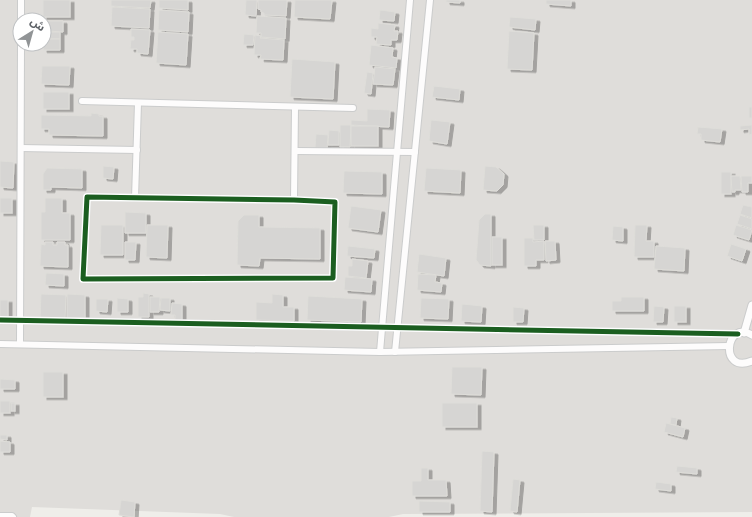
<svg xmlns="http://www.w3.org/2000/svg" width="752" height="517" viewBox="0 0 752 517" font-family="'Varela Round','Noto Sans Arabic',sans-serif">
<style>
.industrial{fill:#dfddda;fill-rule:evenodd}
.building{fill:#d6d5d3;stroke:#deddd9;filter:url(#shadow)}
.lines{fill:none;stroke-linecap:round;stroke-linejoin:round}
.minor-casing{stroke:#cbcccc;stroke-width:8}
.tertiary-casing{stroke:#cbcccc;stroke-width:9}
.minor{stroke:#fdfcfc;stroke-width:6}
.tertiary{stroke:#fdfcfc;stroke-width:7}
.cycleway-casing{stroke:#fff;stroke-width:8}
.cycleway{stroke:#1b5e20;stroke-width:5}
</style>
<defs>
<filter id="shadow"><feDropShadow dx="4" dy="2.5" stdDeviation="0" flood-color="#0004"/></filter>
</defs>
<rect width="100%" height="100%" fill="#efeeea"/>
<path class="industrial" d="M0,0H752V512L403,514L389,517H234L220,514L32,507L30,517H0ZM20,20H44V44H20Z"/>
<g class="building">
<rect x="43" y="0" width="27" height="17"/>
<polygon points="111,0 151,0 150,8 111,6"/>
<polygon points="159,0 188,0 188,10 159,8"/>
<polygon points="246,0 257,0 256,16 245,15"/>
<polygon points="258,0 287,0 286,16 264,15 264,13 261,12 261,10 258,9"/>
<polygon points="295,0 332,0 330,19 294,17"/>
<polygon points="446,0 460,0 460,3 446,2"/>
<polygon points="546,0 571,0 571,6 546,4"/>
<polygon points="112,7 150,9 149,28 111,26"/>
<polygon points="159,10 189,12 188,32 158,30"/>
<polygon points="380,10 395,12 394,21 379,20"/>
<polygon points="257,16 286,18 285,39 261,37 261,33 256,33"/>
<polygon points="510,17 536,19 535,30 509,27"/>
<polygon points="47,21 63,21 63,32 48,31"/>
<polygon points="378,23 395,25 394,31 398,31 397,40 391,40 391,45 376,44 377,37 371,37 371,28 378,29"/>
<polygon points="44,28 47,28 47,32 60,32 60,39 44,39"/>
<polygon points="131,29 150,30 148,54 137,53 137,49 130,49 131,40 134,40 134,37 131,37"/>
<polygon points="509,31 534,33 532,70 507,69"/>
<polygon points="158,32 188,34 186,65 156,63"/>
<polygon points="244,34 254,35 253,45 243,45"/>
<polygon points="255,35 261,36 260,38 284,40 283,60 260,59 261,55 254,55"/>
<polygon points="44,39 60,39 60,50 43,50"/>
<polygon points="371,45 393,48 392,57 397,58 396,68 369,65"/>
<polygon points="292,59 335,62 333,99 290,97"/>
<polygon points="42,66 70,66 69,85 41,84"/>
<polygon points="375,67 395,69 393,85 373,84"/>
<polygon points="367,72 373,73 371,94 364,93"/>
<polygon points="434,86 460,89 459,100 432,97"/>
<rect x="43" y="92" width="26" height="17"/>
<rect x="749" y="107" width="3" height="11"/>
<polygon points="367,109 390,110 389,127 351,125 351,120 367,121"/>
<polygon points="91,113 99,114 99,116 103,116 103,136 49,135 49,129 41,129 41,115 91,116"/>
<polygon points="431,120 450,122 447,144 429,141"/>
<polygon points="340,125 351,125 350,147 340,147"/>
<polygon points="752,125 752,134 749,135 749,129 740,130 740,126"/>
<rect x="351" y="126" width="27" height="20"/>
<polygon points="698,127 722,129 720,142 701,140 701,134 697,134"/>
<polygon points="329,130 339,131 339,145 328,145"/>
<polygon points="316,134 328,135 327,149 315,148"/>
<polygon points="0,161 14,162 13,188 0,187"/>
<polygon points="103,166 114,167 113,179 103,178"/>
<polygon points="485,166 496,167 504,174 503,185 497,191 483,190"/>
<polygon points="47,168 82,169 82,188 51,187 51,190 43,190 43,174"/>
<polygon points="426,168 461,170 460,193 424,191"/>
<polygon points="344,171 382,172 382,194 343,193"/>
<rect x="721" y="172" width="10" height="22"/>
<polygon points="731,176 740,176 741,190 735,190 735,192 732,192"/>
<polygon points="741,176 752,176 752,183 748,183 748,192 742,192"/>
<rect x="0" y="198" width="12" height="15"/>
<polygon points="45,198 62,198 62,213 70,213 70,240 41,240 41,212 45,212"/>
<polygon points="743,205 752,207 752,218 740,214"/>
<polygon points="351,206 381,210 378,232 348,228"/>
<polygon points="125,212 146,213 146,233 125,233"/>
<polygon points="485,214 491,214 491,266 480,265 476,260 479,220"/>
<polygon points="244,215 259,215 259,227 320,228 320,259 260,258 259,266 237,265 238,221"/>
<polygon points="740,215 752,219 752,229 737,224"/>
<polygon points="101,225 123,225 123,255 100,255"/>
<polygon points="147,225 168,225 167,258 146,257"/>
<polygon points="533,225 544,225 544,240 534,240"/>
<polygon points="635,225 647,225 646,241 654,241 654,257 634,257"/>
<polygon points="736,225 752,230 749,240 733,235"/>
<polygon points="613,226 623,227 623,241 612,240"/>
<rect x="492" y="237" width="10" height="28"/>
<polygon points="524,238 533,238 533,242 544,241 544,260 536,260 536,266 524,266"/>
<polygon points="545,241 555,241 556,260 546,261"/>
<polygon points="45,242 53,242 53,245 57,245 57,242 65,242 65,245 68,245 68,267 40,266 41,244 45,245"/>
<polygon points="125,242 136,242 135,260 125,260"/>
<polygon points="731,244 746,249 742,261 727,256"/>
<polygon points="348,246 375,249 374,258 347,256"/>
<polygon points="656,246 685,248 684,271 654,269"/>
<polygon points="419,254 446,258 444,276 417,272"/>
<polygon points="352,259 368,261 366,278 348,276 348,266 352,266"/>
<polygon points="46,273 64,274 64,286 45,285"/>
<polygon points="418,274 436,275 435,282 442,283 441,292 417,290"/>
<polygon points="345,277 372,279 371,292 344,290"/>
<polygon points="143,293 149,294 149,317 138,317 138,297 143,297"/>
<polygon points="41,294 66,295 65,319 40,319"/>
<polygon points="67,294 85,295 85,320 67,320"/>
<polygon points="272,294 283,295 283,307 294,307 294,321 256,320 256,302 272,303"/>
<polygon points="308,296 362,299 361,322 307,320"/>
<polygon points="150,297 160,297 159,312 150,312"/>
<polygon points="621,297 644,297 644,311 612,311 612,301 621,301"/>
<polygon points="117,298 128,299 128,312 117,312"/>
<polygon points="161,298 170,298 170,311 160,310"/>
<polygon points="421,298 449,299 448,319 420,318"/>
<polygon points="96,299 108,299 107,312 96,311"/>
<rect x="0" y="300" width="8" height="19"/>
<polygon points="172,303 182,304 182,320 175,320 175,315 171,315"/>
<polygon points="462,304 482,306 481,322 461,321"/>
<polygon points="654,306 664,307 663,322 653,322"/>
<rect x="674" y="306" width="12" height="16"/>
<polygon points="513,307 524,308 523,322 513,322"/>
<polygon points="452,367 482,367 481,395 451,394"/>
<rect x="43" y="372" width="20" height="25"/>
<polygon points="0,379 15,380 15,389 0,389"/>
<rect x="0" y="401" width="10" height="12"/>
<rect x="11" y="403" width="4" height="8"/>
<rect x="442" y="403" width="35" height="24"/>
<polygon points="671,417 677,418 676,425 670,424"/>
<polygon points="666,423 685,428 683,437 664,432"/>
<polygon points="0,435 7,435 7,440 0,439"/>
<polygon points="0,441 10,442 10,452 0,452"/>
<polygon points="482,451 494,452 492,512 480,511"/>
<polygon points="677,466 697,468 697,474 676,472"/>
<polygon points="421,468 428,468 428,480 446,480 447,496 412,496 412,481 421,481"/>
<polygon points="513,479 520,480 517,512 510,511"/>
<polygon points="656,482 671,484 671,491 655,489"/>
<polygon points="121,500 135,502 134,517 119,515"/>
<polygon points="419,501 450,502 450,512 419,512"/>
</g>
<g class="lines">
<g class="minor-casing">
<g id="minor">
<polyline points="21,20 21,0"/>
<polyline points="82,101 353,108"/>
<polyline points="21,148 137,150"/>
<polyline points="295,151 415,152"/>
<polygon points="87,197 294,200 335,202 333,278 83,279"/>
<polyline points="135,198 138,103"/>
<polyline points="294,200 295,107"/>
<polyline points="0,320 738,334"/>
<polyline points="0,344 380,352 729,346"/>
<polyline points="20,344 21,44"/>
<polyline points="380,352 410,0"/>
<polyline points="395,352 430,0"/>
<polyline points="0,516 12,516 13,517"/>
</g>
</g>
<g class="tertiary-casing">
<g id="tertiary">
<polyline points="744,333 752,305"/>
<path d="M752,335C725,319 719,375 752,361"/>
</g>
</g>
<use href="#minor" class="minor"/>
<use href="#tertiary" class="tertiary"/>
<g class="cycleway-casing">
<g id="cycleway">
<polygon points="87,197 294,200 335,202 333,278 83,279"/>
<polyline points="0,320 738,334"/>
</g>
</g>
<use href="#cycleway" class="cycleway"/>
</g>
<g transform="translate(32 32) rotate(37)"><circle r="19" fill="#ffffff" stroke="#bfc1c3"/>
<path d="M0-3L7 15L0 10L-7 15Z" fill="#919496"/>
<text y="-6" font-size="11" font-weight="bold" text-anchor="middle" fill="#5f6368">ش</text>
</g>
</svg>
